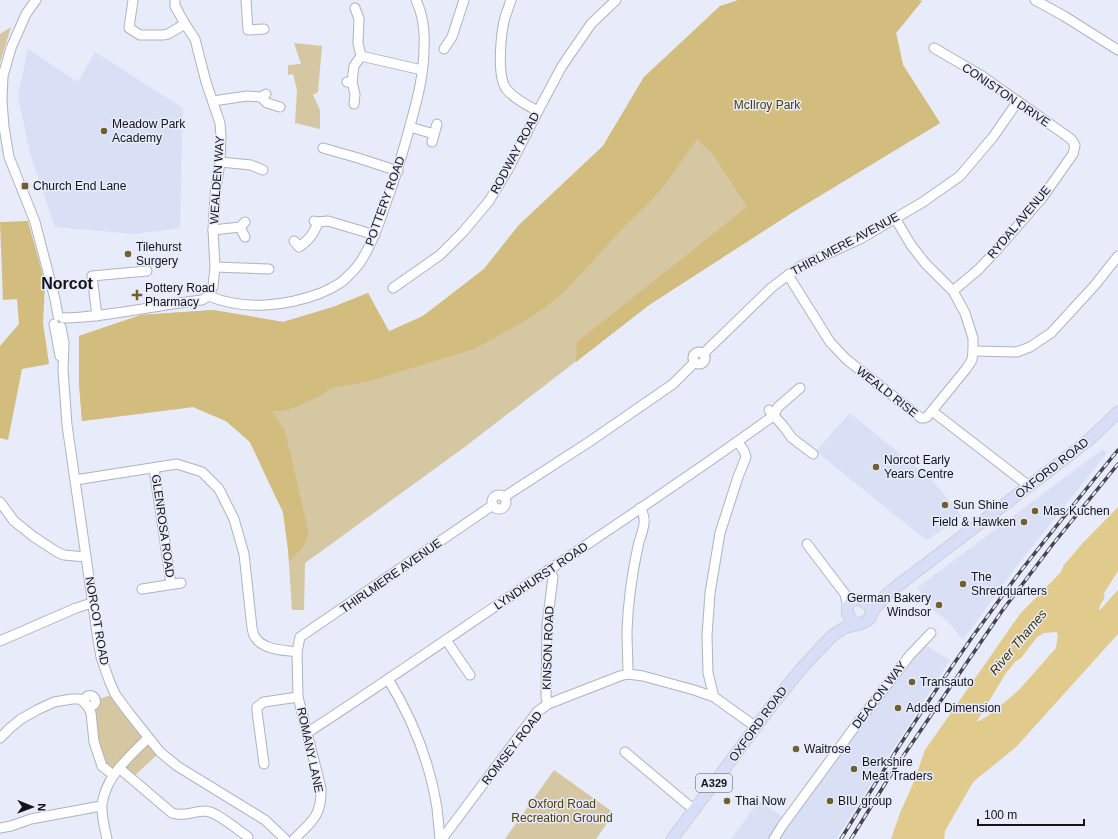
<svg xmlns="http://www.w3.org/2000/svg" width="1118" height="839" viewBox="0 0 1118 839" font-family="Helvetica,sans-serif">
<style>
.built{fill:#d9e0f6}
.green{fill:#d4c7a1}
.forest{fill:#d2bd7e}
.water{fill:#e0ca8c;fill-rule:evenodd}
.lines{fill:none;stroke-linecap:round;stroke-linejoin:round}
.minor-casing{stroke:#afb3c1;stroke-width:11}
.major-casing{stroke:#d0d0d1;stroke-width:13}
.minor{stroke:#fff;stroke-width:9}
.major{stroke:#d7def7;stroke-width:11}
.rail-casing{stroke:#44464e;stroke-width:3.5}
.rail{stroke:#e7ebfa;stroke-width:2;stroke-dasharray:6;stroke-linecap:butt}
.poi-dot{fill:#71602e;stroke:#e7ebfa;stroke-width:1.5}
.labels{text-anchor:middle;dominant-baseline:central;stroke-width:3;stroke-linejoin:round;paint-order:stroke}
.shield{fill:#e7ebfa;stroke:#52545c;stroke-width:1}
.shield-label{font-size:11px;font-weight:bold;fill:#121419}
.street-label{font-size:12px;fill:#121419;stroke:#e7ebfa}
.park-label{font-size:12px;fill:#4b3c09;stroke:#e7ebfa}
.poi-label{font-size:12px;fill:#121419;stroke:#e7ebfa;text-anchor:start}
.water-label{font-size:13px;font-style:italic;fill:#423300;stroke:#e7ebfa}
.district-label{font-size:16px;font-weight:bold;fill:#121419;stroke:#e7ebfa}
</style>
<rect width="100%" height="100%" fill="#e7ebfa"/>
<g class="built">
<polygon points="28,49 78,82 95,52 183,108 180,228 135,234 55,227 30,153 18,96"/>
<polygon points="850,413 932,480 962,516 927,540 897,517 816,451"/>
<polygon points="1103,449 1107,453 1019,563 963,640 951,625 934,610 917,588"/>
<polygon points="923,644 950,660 836,839 731,839 759,801 791,822"/>
</g>
<g class="green">
<polygon points="738,0 918,0 922,1 896,33 903,65 940,123 793,212 649,305 466,446 305,563 304,610 292,610 288,549 283,512 250,442 226,421 193,407 82,421 79,383 79,336 141,315 213,310 283,322 333,307 368,293 389,331 423,316 484,269 519,225 603,146 644,77"/>
<polygon points="11,27 0,63 0,34"/>
<polygon points="294,43 322,46 318,92 313,95 320,110 320,129 295,123 297,90 293,74 288,75 288,65 301,64"/>
<polygon points="115,694 160,752 132,778 119,768 113,775 102,766 85,700 86,697 90,695 94,696 96,700"/>
<polygon points="554,770 614,813 596,839 505,839"/>
</g>
<g class="forest">
<polygon points="738,0 918,0 922,1 896,33 903,65 940,123 793,212 649,305 576,362 577,342 747,207 712,153 697,139 667,182 651,201 624,227 565,291 543,309 516,326 474,349 366,382 331,388 322,395 298,406 284,411 272,411 285,431 309,534 303,547 289,562 288,549 283,512 270,485 250,442 226,421 193,407 82,421 79,383 79,336 141,315 213,310 283,322 333,307 368,293 389,332 423,316 484,269 519,225 603,146 644,77 720,6"/>
<polygon points="28,221 45,283 43,323 49,364 22,369 8,440 0,438 0,346 19,324 17,299 3,300 0,222"/>
</g>
<path class="water" d="M1118,507V571L1104,593C1106,599 1100,603 1099,609L1100,610L1118,590V634L1016,747L973,782L945,831L944,839H891L900,813L913,784L925,750L1020,614L1061,572L1064,565L1082,544ZM1056,632L1058,634L1056,648L1019,690L1005,702L989,715L979,721H977L1006,673L1015,662L1021,658L1037,637L1044,633Z"/>
<g class="lines">
<g class="minor-casing">
<g id="minor">
<polyline points="36,0 26,14 11,48 3,76 2,101 4,127 9,157 35,222 55,299 58,316"/>
<polyline points="133,0 129,28 140,35 163,35 168,34 185,24"/>
<polyline points="175,0 175,6 185,24 195,39 206,82 220,123 221,137 220,162 215,196 213,230 215,267 213,286 209,296"/>
<polyline points="246,0 248,30 264,29"/>
<path d="M511,0C509,6 507,12 505,17C501,33 496,77 507,90C514,98 528,106 538,111"/>
<polyline points="1035,0 1064,16 1118,50"/>
<polyline points="355,8 359,19 358,43 361,56"/>
<polyline points="934,48 982,76 1071,139 1075,145 1073,154 1042,198 995,252 979,269 953,291"/>
<polyline points="444,49 452,37 464,0"/>
<polyline points="347,82 352,82 355,94 354,104"/>
<polyline points="352,82 354,66 361,56 422,70"/>
<polyline points="266,94 261,97 267,103 280,107"/>
<polyline points="213,101 247,96 261,97"/>
<polyline points="410,127 434,134"/>
<polyline points="432,142 437,124"/>
<polyline points="323,148 358,158 398,171"/>
<polyline points="220,162 251,165 263,170"/>
<polyline points="314,221 318,222 328,221 375,235"/>
<polyline points="213,230 240,227"/>
<polyline points="245,237 240,227 245,222"/>
<path d="M294,241L299,247C309,240 314,234 318,222"/>
<polyline points="215,267 269,269"/>
<polyline points="788,275 830,342 846,359 921,418 924,418 927,417 966,369 972,360 973,351 973,338 965,313 953,291 925,263 911,245 895,218"/>
<polyline points="393,288 440,255 463,232 489,201 509,168 538,111 562,66 591,24 616,0"/>
<polyline points="97,316 92,276 147,271"/>
<path d="M63,318C110,317 156,305 202,300L209,296C244,311 287,306 321,293C330,289 339,285 345,279C350,274 357,268 361,261C373,242 380,221 387,200C397,174 404,148 411,122C418,97 424,73 424,47C425,31 423,15 416,0"/>
<polyline points="54,324 60,356"/>
<polyline points="61,327 64,343 63,370 67,425 98,640 101,657 109,680 115,694 129,713 160,752 177,766 265,820 285,839"/>
<polyline points="973,351 1017,352 1030,347 1051,333 1095,285 1118,256"/>
<circle cx="699" cy="358" r="6"/>
<polyline points="703,354 771,288 788,275 801,266 860,239 923,202 960,176 993,137 1018,101"/>
<polyline points="769,410 784,427 792,438 813,454"/>
<polyline points="932,411 1029,486"/>
<polyline points="154,468 171,584"/>
<path d="M75,480L177,464L202,472L219,489L234,519L244,554L252,628C253,631 253,635 255,637C263,650 283,650 297,652"/>
<circle cx="499" cy="502" r="7"/>
<polyline points="504,497 589,442 673,384 695,362"/>
<polyline points="0,502 14,521 34,537 57,552 64,555 86,557"/>
<polyline points="807,544 845,594 848,607"/>
<polyline points="548,570 553,577 547,625 546,697 548,704"/>
<polyline points="142,589 181,583"/>
<polyline points="446,640 470,675"/>
<polyline points="0,641 76,608 92,603"/>
<path d="M628,674C628,660 627,646 627,631C628,602 632,574 638,546C641,533 649,521 640,508"/>
<path d="M388,679C412,718 430,763 437,808C438,818 439,829 440,839"/>
<circle cx="90" cy="701" r="5.5"/>
<polyline points="714,697 708,673 707,636 710,593 720,533 738,477 746,457 744,451 738,442"/>
<path d="M307,733C384,683 460,630 537,578C616,525 696,472 773,416L778,407L800,388"/>
<polyline points="0,738 10,728 21,719 37,710 54,702 72,699 80,699 87,705 91,713 94,742 102,766 113,775"/>
<polyline points="625,752 687,804 695,809"/>
<polyline points="264,764 257,711 257,707 264,702 298,697"/>
<path d="M119,768L172,813C184,817 193,811 206,811C217,812 238,830 248,837"/>
<polyline points="0,828 11,826 31,819 101,806"/>
<path d="M107,839C105,829 101,815 102,805C105,777 129,757 148,738"/>
<path d="M294,839C312,822 322,815 321,788L298,697L297,652L300,637L493,505"/>
<polyline points="442,839 537,712 548,704 620,676 628,674 643,676 694,690 714,697 756,727"/>
<polyline points="774,839 782,826 859,721 910,655 931,633"/>
</g>
</g>
<g class="major-casing">
<g id="major">
<polyline points="871,613 888,593 1063,460 1091,438 1118,412"/>
<path d="M672,839C696,807 720,776 743,744C766,714 787,683 813,656C820,649 830,636 839,631C842,629 844,628 847,627C856,624 874,624 871,610C870,606 867,603 863,601C848,595 840,613 856,624"/>
</g>
</g>
<use href="#minor" class="minor"/>
<use href="#major" class="major"/>
<g class="rail-casing">
<g id="rail">
<path d="M841,839C883,770 927,702 973,636C991,612 1008,587 1027,563C1057,525 1087,488 1118,450"/>
<polyline points="851,839 893,771 923,727 1002,611 1053,544 1118,464"/>
</g>
</g>
<use href="#rail" class="rail"/>
</g>
<g class="poi-dot">
<circle cx="104" cy="131" r="4"/>
<rect x="21" y="182" width="8" height="8" rx="2"/>
<circle cx="128" cy="254" r="4"/>
<path d="M135 289h4v4h4v4h-4v4h-4v-4h-4v-4h4z"/>
<circle cx="876" cy="467" r="4"/>
<circle cx="945" cy="505" r="4"/>
<circle cx="1035" cy="511" r="4"/>
<circle cx="1024" cy="522" r="4"/>
<circle cx="963" cy="584" r="4"/>
<circle cx="939" cy="605" r="4"/>
<circle cx="912" cy="682" r="4"/>
<circle cx="898" cy="708" r="4"/>
<circle cx="796" cy="749" r="4"/>
<circle cx="854" cy="769" r="4"/>
<circle cx="727" cy="801" r="4"/>
<circle cx="830" cy="801" r="4"/>
</g>
<g class="labels">
<rect class="shield" x="696" y="774" width="36" height="18" rx="3"/>
<g class="shield-label">
<text x="714" y="783">A329</text>
</g>
<g class="street-label">
<text transform="translate(1006 95) rotate(34)">CONISTON DRIVE</text>
<text transform="translate(515 153) rotate(-62)">RODWAY ROAD</text>
<text transform="translate(217 180) rotate(-86)">WEALDEN WAY</text>
<text transform="translate(385 201) rotate(-70)">POTTERY ROAD</text>
<text transform="translate(1019 222) rotate(-50)">RYDAL AVENUE</text>
<text transform="translate(845 244) rotate(-28)">THIRLMERE AVENUE</text>
<text transform="translate(887 392) rotate(38)">WEALD RISE</text>
<text transform="translate(1052 468) rotate(-38)">OXFORD ROAD</text>
<text transform="translate(163 526) rotate(82)">GLENROSA ROAD</text>
<text transform="translate(391 576) rotate(-35)">THIRLMERE AVENUE</text>
<text transform="translate(541 576) rotate(-34)">LYNDHURST ROAD</text>
<text transform="translate(97 621) rotate(80)">NORCOT ROAD</text>
<text transform="translate(548 648) rotate(-88)">KINSON ROAD</text>
<text transform="translate(879 695) rotate(-53)">DEACON WAY</text>
<text transform="translate(758 724) rotate(-54)">OXFORD ROAD</text>
<text transform="translate(512 748) rotate(-52)">ROMSEY ROAD</text>
<text transform="translate(310 750) rotate(78)">ROMANY LANE</text>
</g>
<g class="park-label">
<text x="767" y="105">McIlroy Park</text>
<text x="562" y="804">Oxford Road<tspan x="562" dy="14">Recreation Ground</tspan></text>
</g>
<g class="poi-label">
<text x="112" y="124">Meadow Park<tspan x="112" dy="14">Academy</tspan></text>
<text x="33" y="186">Church End Lane</text>
<text x="136" y="247">Tilehurst<tspan x="136" dy="14">Surgery</tspan></text>
<text x="145" y="288">Pottery Road<tspan x="145" dy="14">Pharmacy</tspan></text>
<text x="884" y="460">Norcot Early<tspan x="884" dy="14">Years Centre</tspan></text>
<text x="953" y="505">Sun Shine</text>
<text x="1043" y="511">Mas Kuchen</text>
<text x="1016" y="522" text-anchor="end">Field &amp; Hawken</text>
<text x="971" y="577">The<tspan x="971" dy="14">Shredquarters</tspan></text>
<text x="931" y="598" text-anchor="end">German Bakery<tspan x="931" dy="14">Windsor</tspan></text>
<text x="920" y="682">Transauto</text>
<text x="906" y="708">Added Dimension</text>
<text x="804" y="749">Waitrose</text>
<text x="862" y="762">Berkshire<tspan x="862" dy="14">Meat Traders</tspan></text>
<text x="735" y="801">Thai Now</text>
<text x="838" y="801">BIU group</text>
</g>
<g class="water-label">
<text transform="translate(1018 642) rotate(-50)">River Thames</text>
</g>
<g class="district-label">
<text x="67" y="283">Norcot</text>
</g>
</g>
<g transform="translate(32 807) rotate(91)" stroke="#e7ebfa" stroke-width="3" paint-order="stroke">
<path d="M0-3L7 15L0 10L-7 15Z" fill="#121419"/>
<text y="-6" font-size="11" font-weight="bold" text-anchor="middle" fill="#121419">N</text>
</g>
<path d="M978 819v6h106v-6" fill="none" stroke="#121419" stroke-width="2"/>
<text x="984" y="819" font-size="12" fill="#121419" stroke="#e7ebfa" stroke-width="3" paint-order="stroke">100 m</text>
</svg>
